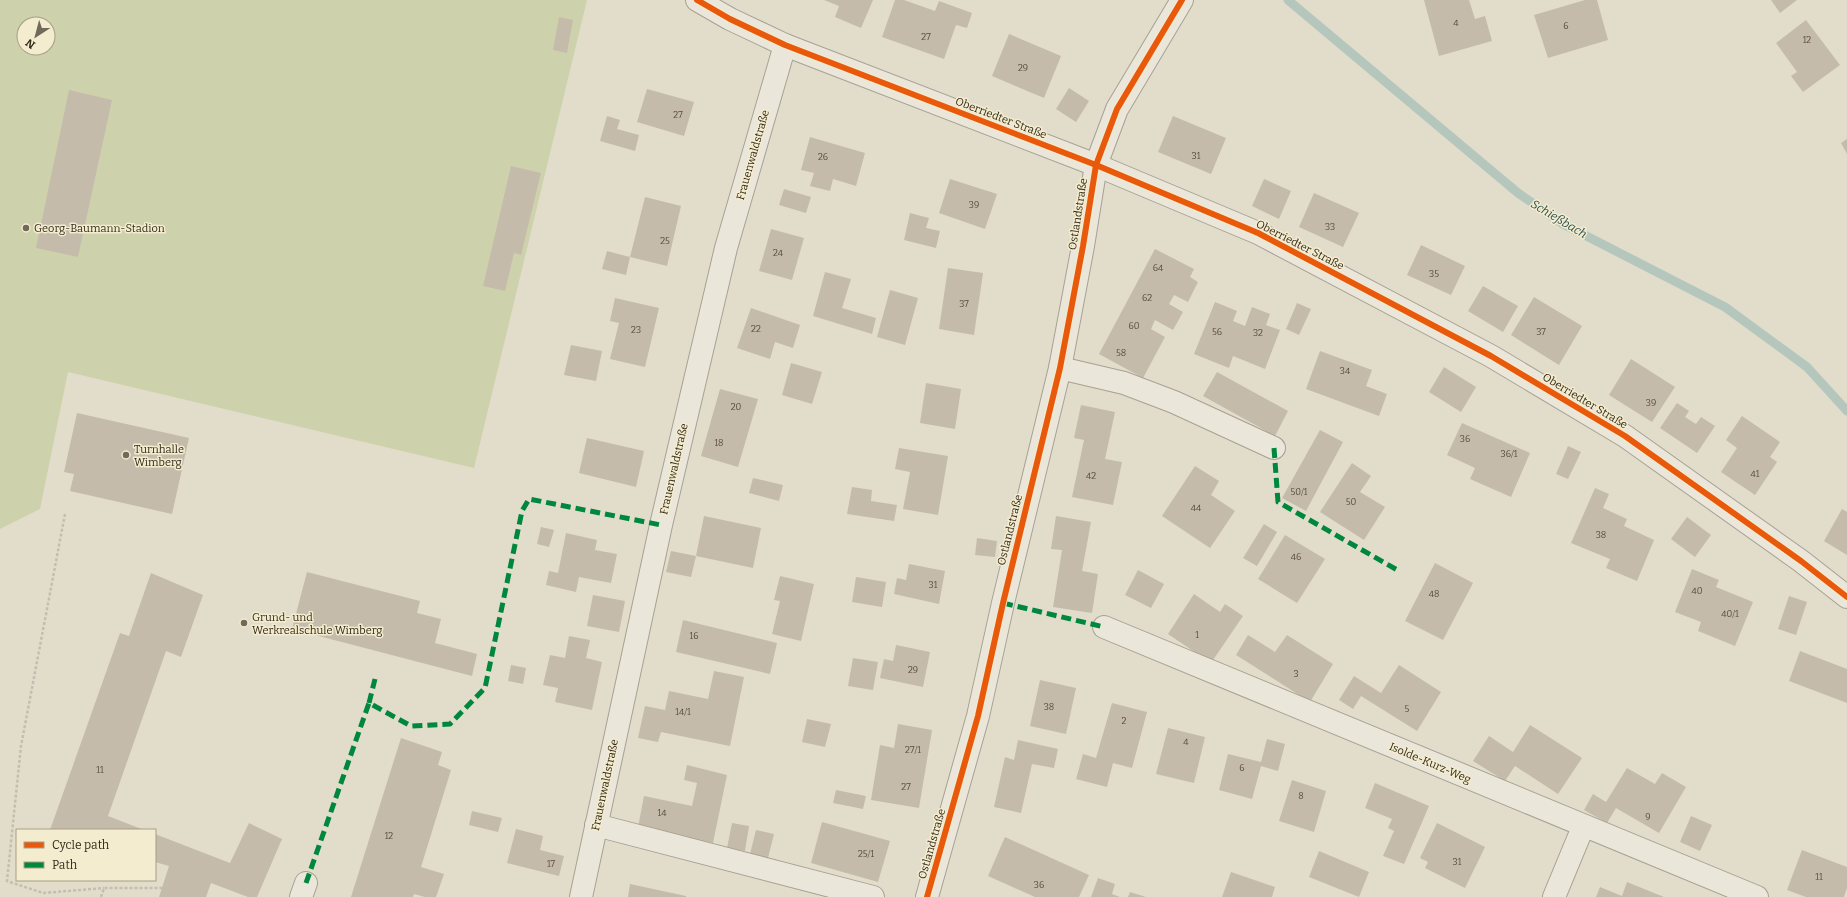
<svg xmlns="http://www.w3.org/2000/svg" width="1847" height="897" viewBox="0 0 1847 897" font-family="Bitter,serif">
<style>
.green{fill:#ced2ac;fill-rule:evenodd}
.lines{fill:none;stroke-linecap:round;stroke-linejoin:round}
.stream{stroke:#b5c7bd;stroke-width:9}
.building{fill:#c5bbaa}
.minor-casing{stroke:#a7a193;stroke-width:24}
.path{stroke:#c2beb2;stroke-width:2.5;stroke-dasharray:3 2;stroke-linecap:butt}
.minor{stroke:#eae6da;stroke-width:22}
.quiet{stroke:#00873e;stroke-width:5;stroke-dasharray:10 5;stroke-linecap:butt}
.cycleway-casing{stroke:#f4ecce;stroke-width:8}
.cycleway{stroke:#e8590c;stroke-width:6}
.poi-dot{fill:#716959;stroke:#f4ecce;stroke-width:1.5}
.labels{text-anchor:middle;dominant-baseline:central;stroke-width:3;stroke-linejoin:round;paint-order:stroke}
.number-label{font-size:9px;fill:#584e40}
.street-label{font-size:11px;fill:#342a1c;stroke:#f4ecce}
.poi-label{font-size:11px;fill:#342a1c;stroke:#f4ecce;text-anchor:start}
.water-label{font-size:12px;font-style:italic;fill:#2c5253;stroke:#f4ecce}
</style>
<rect width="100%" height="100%" fill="#e2ddca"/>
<path class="green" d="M0,0H587L474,468L68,372L40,509L0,529ZM24,24H48V48H24Z"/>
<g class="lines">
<polyline class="stream" points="1288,0 1518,193 1563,224 1725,307 1807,367 1847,411"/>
</g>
<g class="building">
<polygon points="824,0 873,0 861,28 835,17 839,6"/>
<polygon points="895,0 904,0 935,11 939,1 972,13 967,28 956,25 944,59 882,37"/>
<polygon points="1424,0 1469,0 1475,19 1485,16 1492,41 1439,56"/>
<polygon points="1585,0 1597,0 1608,40 1548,58 1534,15"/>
<polygon points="1771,0 1797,0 1780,13"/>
<polygon points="559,17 573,20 567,53 553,50"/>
<polygon points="1806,20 1840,65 1803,92 1791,76 1797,72 1776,43"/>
<polygon points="1009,34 1061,56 1044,98 992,76"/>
<polygon points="1069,88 1089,101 1076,122 1056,109"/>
<polygon points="647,89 694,102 684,136 637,122"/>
<polygon points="69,90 112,100 78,257 36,248"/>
<polygon points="607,116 620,120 617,129 639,135 635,151 600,141"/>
<polygon points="1173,116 1226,138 1211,174 1158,152"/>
<polygon points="810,137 865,153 856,186 833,179 830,191 810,186 814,173 801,170"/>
<polygon points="1847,139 1847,154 1841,143"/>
<polygon points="511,166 541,173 521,255 514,253 505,291 483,286"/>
<polygon points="950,179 997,194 985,229 939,213"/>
<polygon points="1264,179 1291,191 1279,219 1252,206"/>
<polygon points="784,189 811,197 806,213 779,205"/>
<polygon points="1314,193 1359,213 1343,247 1299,227"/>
<polygon points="645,197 681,206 667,266 630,257 626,275 602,269 607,251 630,257"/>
<polygon points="910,213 929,218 926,228 940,231 936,248 904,240"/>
<polygon points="771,229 804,238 792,280 759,271"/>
<polygon points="1421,245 1465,266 1451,295 1407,275"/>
<polygon points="1155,249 1194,269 1190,277 1198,282 1188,302 1174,295 1169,304 1183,312 1173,330 1155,320 1151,329 1165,337 1143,378 1099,354"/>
<polygon points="948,268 983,273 974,335 939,329"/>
<polygon points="825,272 851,279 842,308 876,318 872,334 813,316"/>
<polygon points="1483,286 1518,306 1503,332 1468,311"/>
<polygon points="890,290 918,298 905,345 877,337"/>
<polygon points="1534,297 1582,326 1559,365 1511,335"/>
<polygon points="615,298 659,308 645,367 610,359 619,323 610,321"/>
<polygon points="1215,302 1237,311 1233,321 1245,326 1252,307 1270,314 1266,325 1280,330 1265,369 1233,356 1229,368 1194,354"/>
<polygon points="1297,303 1311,309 1299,335 1286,329"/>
<polygon points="751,308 800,325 793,348 775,342 770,359 737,348"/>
<polygon points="571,345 602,351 596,381 564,375"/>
<polygon points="1320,351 1372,370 1366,386 1387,394 1379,416 1306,389"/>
<polygon points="1631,359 1675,387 1652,422 1609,395"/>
<polygon points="791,363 822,372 812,404 782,395"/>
<polygon points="1444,367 1476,387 1461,412 1429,392"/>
<polygon points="1217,372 1288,411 1275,436 1203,396"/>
<polygon points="926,383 961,389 955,429 920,423"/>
<polygon points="720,389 758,399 738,467 701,456"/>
<polygon points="1677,403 1689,411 1685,417 1696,424 1701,417 1715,426 1697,453 1660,428"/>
<polygon points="1081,405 1115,412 1105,459 1122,462 1113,505 1072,497 1084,440 1074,438"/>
<polygon points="77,413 189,438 172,514 70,491 74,474 64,472"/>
<polygon points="1742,416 1780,442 1770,457 1777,462 1755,495 1721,472 1737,448 1726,440"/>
<polygon points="1462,423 1530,453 1511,497 1470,479 1475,468 1447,455"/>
<polygon points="1320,430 1343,442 1306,511 1282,498"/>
<polygon points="587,438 644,451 636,487 579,473"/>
<polygon points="1568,446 1581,452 1568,479 1556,474"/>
<polygon points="899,448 948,456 938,515 903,509 910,472 895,469"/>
<polygon points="1352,463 1371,476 1360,492 1385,507 1364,540 1320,512"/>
<polygon points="1195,466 1219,481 1211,495 1235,511 1210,548 1162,516"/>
<polygon points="753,478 783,485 779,501 749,493"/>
<polygon points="852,487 872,490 871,501 897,505 894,521 847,514"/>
<polygon points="1595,488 1609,494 1603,508 1627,519 1624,526 1654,540 1637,581 1606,568 1610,559 1571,543"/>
<polygon points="1842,509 1847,512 1847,555 1824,541"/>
<polygon points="704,516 761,528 753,568 696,556"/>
<polygon points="1056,516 1091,522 1082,571 1098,574 1092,613 1053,607 1062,550 1051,549"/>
<polygon points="1687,517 1711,535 1695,557 1671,539"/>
<polygon points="1264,524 1277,532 1257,566 1243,558"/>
<polygon points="541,527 554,530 549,547 537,544"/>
<polygon points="566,533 597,540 595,550 617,554 611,583 579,577 576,592 546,585 549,571 558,573"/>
<polygon points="1285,535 1325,559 1297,603 1258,579"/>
<polygon points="977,538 997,541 995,557 975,555"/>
<polygon points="671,551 696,556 691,577 666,572"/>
<polygon points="1435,563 1473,583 1443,640 1405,621"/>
<polygon points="909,564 945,571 939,604 894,594 897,578 906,580"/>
<polygon points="1692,569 1719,580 1716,587 1753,602 1735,646 1698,631 1701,622 1675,612"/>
<polygon points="1138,570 1164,584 1151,608 1125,595"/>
<polygon points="307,572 420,601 417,613 441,619 435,643 477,654 472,676 292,629"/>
<polygon points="151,573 203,595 181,657 166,651 108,816 144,830 50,830 120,633 129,636"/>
<polygon points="780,576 814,584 801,641 772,634 780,601 774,600"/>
<polygon points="856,577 886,582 882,607 852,602"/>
<polygon points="1194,594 1220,612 1225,604 1243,616 1211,663 1168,634"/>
<polygon points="593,595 625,601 619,632 587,626"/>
<polygon points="1789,596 1807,602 1796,635 1778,629"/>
<polygon points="683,620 777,643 770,674 676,652"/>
<polygon points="1248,635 1275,652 1287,635 1333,664 1310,702 1236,655"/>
<polygon points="569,636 590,640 586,658 602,662 592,710 555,702 558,688 543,685 550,655 565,658"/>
<polygon points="896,645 930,652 923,687 880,678 884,659 893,661"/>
<polygon points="1800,651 1847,669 1847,703 1789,681"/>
<polygon points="853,658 878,662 873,690 848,686"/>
<polygon points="511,665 526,668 523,684 508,681"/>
<polygon points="1399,665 1441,692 1417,731 1361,696 1353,709 1339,700 1354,676 1381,693"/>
<polygon points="714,671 744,677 730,746 661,732 658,742 638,738 645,706 665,710 669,691 708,699"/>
<polygon points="1040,680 1076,688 1066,734 1030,726"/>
<polygon points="1112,703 1147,712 1132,768 1113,763 1107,787 1076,779 1083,754 1096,758"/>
<polygon points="807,719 831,724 825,747 802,742"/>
<polygon points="898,724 932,730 919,808 871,800 880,745 894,748"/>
<polygon points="1530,725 1582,758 1558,794 1515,766 1505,781 1473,761 1489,736 1513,752"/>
<polygon points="1168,728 1205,737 1194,783 1156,774"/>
<polygon points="401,738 442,752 438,765 451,770 421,867 444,874 436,897 425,897 414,894 413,897 351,897"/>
<polygon points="1267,739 1285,744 1278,771 1261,766 1252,799 1219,790 1228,754 1261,762"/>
<polygon points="1018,740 1058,749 1054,768 1032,764 1021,813 994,807 1005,757 1014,760"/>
<polygon points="687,765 727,775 713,843 638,827 644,796 692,806 697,783 684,780"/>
<polygon points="1627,768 1655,784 1662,773 1686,787 1659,833 1616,808 1607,823 1584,810 1593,794 1606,802"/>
<polygon points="1292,780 1326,791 1314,832 1279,821"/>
<polygon points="1375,783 1429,806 1404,864 1383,856 1394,831 1388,828 1392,819 1365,808"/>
<polygon points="836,790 866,796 863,809 833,803"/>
<polygon points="472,811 502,818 498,832 469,825"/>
<polygon points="1691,816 1712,825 1700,851 1680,842"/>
<polygon points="822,822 890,841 878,882 811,863"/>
<polygon points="249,823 282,839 257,897 248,897 211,883 206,897 159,897 169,866 155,862 155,834 230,863"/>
<polygon points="732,823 749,826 745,851 727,848"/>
<polygon points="1437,823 1485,847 1465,888 1425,868 1428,862 1420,858"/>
<polygon points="516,829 543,836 540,850 564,856 559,876 507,863"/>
<polygon points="756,830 774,834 767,862 749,858"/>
<polygon points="1005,837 1089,875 1079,897 1035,897 988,876"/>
<polygon points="1802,850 1847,867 1847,888 1844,897 1806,897 1787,890"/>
<polygon points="1319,851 1369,872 1359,897 1309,877"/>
<polygon points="1231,872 1275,887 1272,897 1222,897"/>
<polygon points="1098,878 1115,884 1112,894 1120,897 1091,897"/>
<polygon points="1627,882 1664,897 1596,897 1600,887 1622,896"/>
<polygon points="630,884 686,896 686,897 628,897"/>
<polygon points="1130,892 1146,897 1128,897"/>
</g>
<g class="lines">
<g class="minor-casing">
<g id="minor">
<polyline points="697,0 730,19 785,45 1096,165 1258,233 1491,356 1625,436 1801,561 1847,597"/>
<polyline points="1060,368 1124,383 1174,402 1274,448"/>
<polyline points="1104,627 1757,897"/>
<polyline points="596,825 873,897"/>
<polyline points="301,897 306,883"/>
<polyline points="581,897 661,525 726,248 785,45"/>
<polyline points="927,897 978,716 1003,603 1060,368 1083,246 1096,165 1117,109 1182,0"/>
<polyline points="1554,897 1583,827"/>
</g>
</g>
<g class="path">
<polyline points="65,514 21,746 7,881 43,893 104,888"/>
<polyline points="101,897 104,888 162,888"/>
</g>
<use href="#minor" class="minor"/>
<g class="quiet">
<polyline points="1274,448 1278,502 1399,571"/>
<polyline points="1003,603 1104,627"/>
<polyline points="369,703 375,679"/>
<polyline points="306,883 369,703 411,726 450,724 485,688 522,511 529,499 661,525"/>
</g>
<g class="cycleway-casing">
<g id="cycleway">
<polyline points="697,0 730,19 785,45 1096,165 1258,233 1491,356 1625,436 1801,561 1847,597"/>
<polyline points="927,897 978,716 1003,603 1060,368 1083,246 1096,165 1117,109 1182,0"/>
</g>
</g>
<use href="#cycleway" class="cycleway"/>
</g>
<g class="poi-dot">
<circle cx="26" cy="228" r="4"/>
<circle cx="126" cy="455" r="4"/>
<circle cx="244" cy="623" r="4"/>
</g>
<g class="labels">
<g class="number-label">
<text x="1456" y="23">4</text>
<text x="1566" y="26">6</text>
<text x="926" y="37">27</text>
<text x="1807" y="40">12</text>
<text x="1023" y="68">29</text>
<text x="678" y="115">27</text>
<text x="1196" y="156">31</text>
<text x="823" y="157">26</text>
<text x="974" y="205">39</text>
<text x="1330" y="227">33</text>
<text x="665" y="241">25</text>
<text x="778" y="253">24</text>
<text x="1158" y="268">64</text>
<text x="1434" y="274">35</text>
<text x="1147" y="298">62</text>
<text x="964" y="304">37</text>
<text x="1134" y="326">60</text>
<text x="756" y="329">22</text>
<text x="636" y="330">23</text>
<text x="1217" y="332">56</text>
<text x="1541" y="332">37</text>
<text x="1258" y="333">32</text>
<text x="1121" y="353">58</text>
<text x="1345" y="371">34</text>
<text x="1651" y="403">39</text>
<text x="736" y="407">20</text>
<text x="1465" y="439">36</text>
<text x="719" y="443">18</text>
<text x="1509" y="454">36/1</text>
<text x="1755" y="474">41</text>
<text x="1091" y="476">42</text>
<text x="1299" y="492">50/1</text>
<text x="1351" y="502">50</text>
<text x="1196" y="508">44</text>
<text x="1601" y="535">38</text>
<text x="1296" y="557">46</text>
<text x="933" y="585">31</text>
<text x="1697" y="591">40</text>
<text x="1434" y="594">48</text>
<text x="1730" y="614">40/1</text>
<text x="1197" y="635">1</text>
<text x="694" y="636">16</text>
<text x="913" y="670">29</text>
<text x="1296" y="674">3</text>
<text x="1049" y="707">38</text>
<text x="1407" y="709">5</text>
<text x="683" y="712">14/1</text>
<text x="1124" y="721">2</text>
<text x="1186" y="742">4</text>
<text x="913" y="750">27/1</text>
<text x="1242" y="768">6</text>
<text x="100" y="770">11</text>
<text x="906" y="787">27</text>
<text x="1301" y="796">8</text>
<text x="662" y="813">14</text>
<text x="1648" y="817">9</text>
<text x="389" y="836">12</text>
<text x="866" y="854">25/1</text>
<text x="1457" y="862">31</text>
<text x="551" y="864">17</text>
<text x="1819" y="877">11</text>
<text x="1039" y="885">36</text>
</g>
<g class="street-label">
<text transform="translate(1001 118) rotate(21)">Oberriedter Straße</text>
<text transform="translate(753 155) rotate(-74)">Frauenwaldstraße</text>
<text transform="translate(1078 214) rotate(-81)">Ostlandstraße</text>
<text transform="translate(1300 245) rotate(27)">Oberriedter Straße</text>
<text transform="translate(1585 401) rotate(31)">Oberriedter Straße</text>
<text transform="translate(674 469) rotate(-77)">Frauenwaldstraße</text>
<text transform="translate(1010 530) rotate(-76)">Ostlandstraße</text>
<text transform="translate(1430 763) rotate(23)">Isolde-Kurz-Weg</text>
<text transform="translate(605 785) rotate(-78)">Frauenwaldstraße</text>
<text transform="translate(932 844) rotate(-74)">Ostlandstraße</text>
</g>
<g class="poi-label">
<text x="34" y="228">Georg-Baumann-Stadion</text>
<text x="134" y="449">Turnhalle<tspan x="134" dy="13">Wimberg</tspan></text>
<text x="252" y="617">Grund- und<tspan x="252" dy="13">Werkrealschule Wimberg</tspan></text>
</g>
<g class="water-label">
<text transform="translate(1559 219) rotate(31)">Schießbach</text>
</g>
</g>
<rect x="16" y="829" width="140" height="52" fill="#f4ecce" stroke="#a79e87"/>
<rect x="24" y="842" width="20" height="6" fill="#e8590c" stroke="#a79e87"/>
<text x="52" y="849" font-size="12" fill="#342a1c">Cycle path</text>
<rect x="24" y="862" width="20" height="6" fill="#00873e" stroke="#a79e87"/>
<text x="52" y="869" font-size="12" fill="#342a1c">Path</text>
<g transform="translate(36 36) rotate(216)"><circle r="19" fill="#f4ecce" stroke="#a79e87"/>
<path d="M0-3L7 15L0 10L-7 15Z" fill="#716959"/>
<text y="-6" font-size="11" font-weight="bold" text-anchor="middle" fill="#342a1c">N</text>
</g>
</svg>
